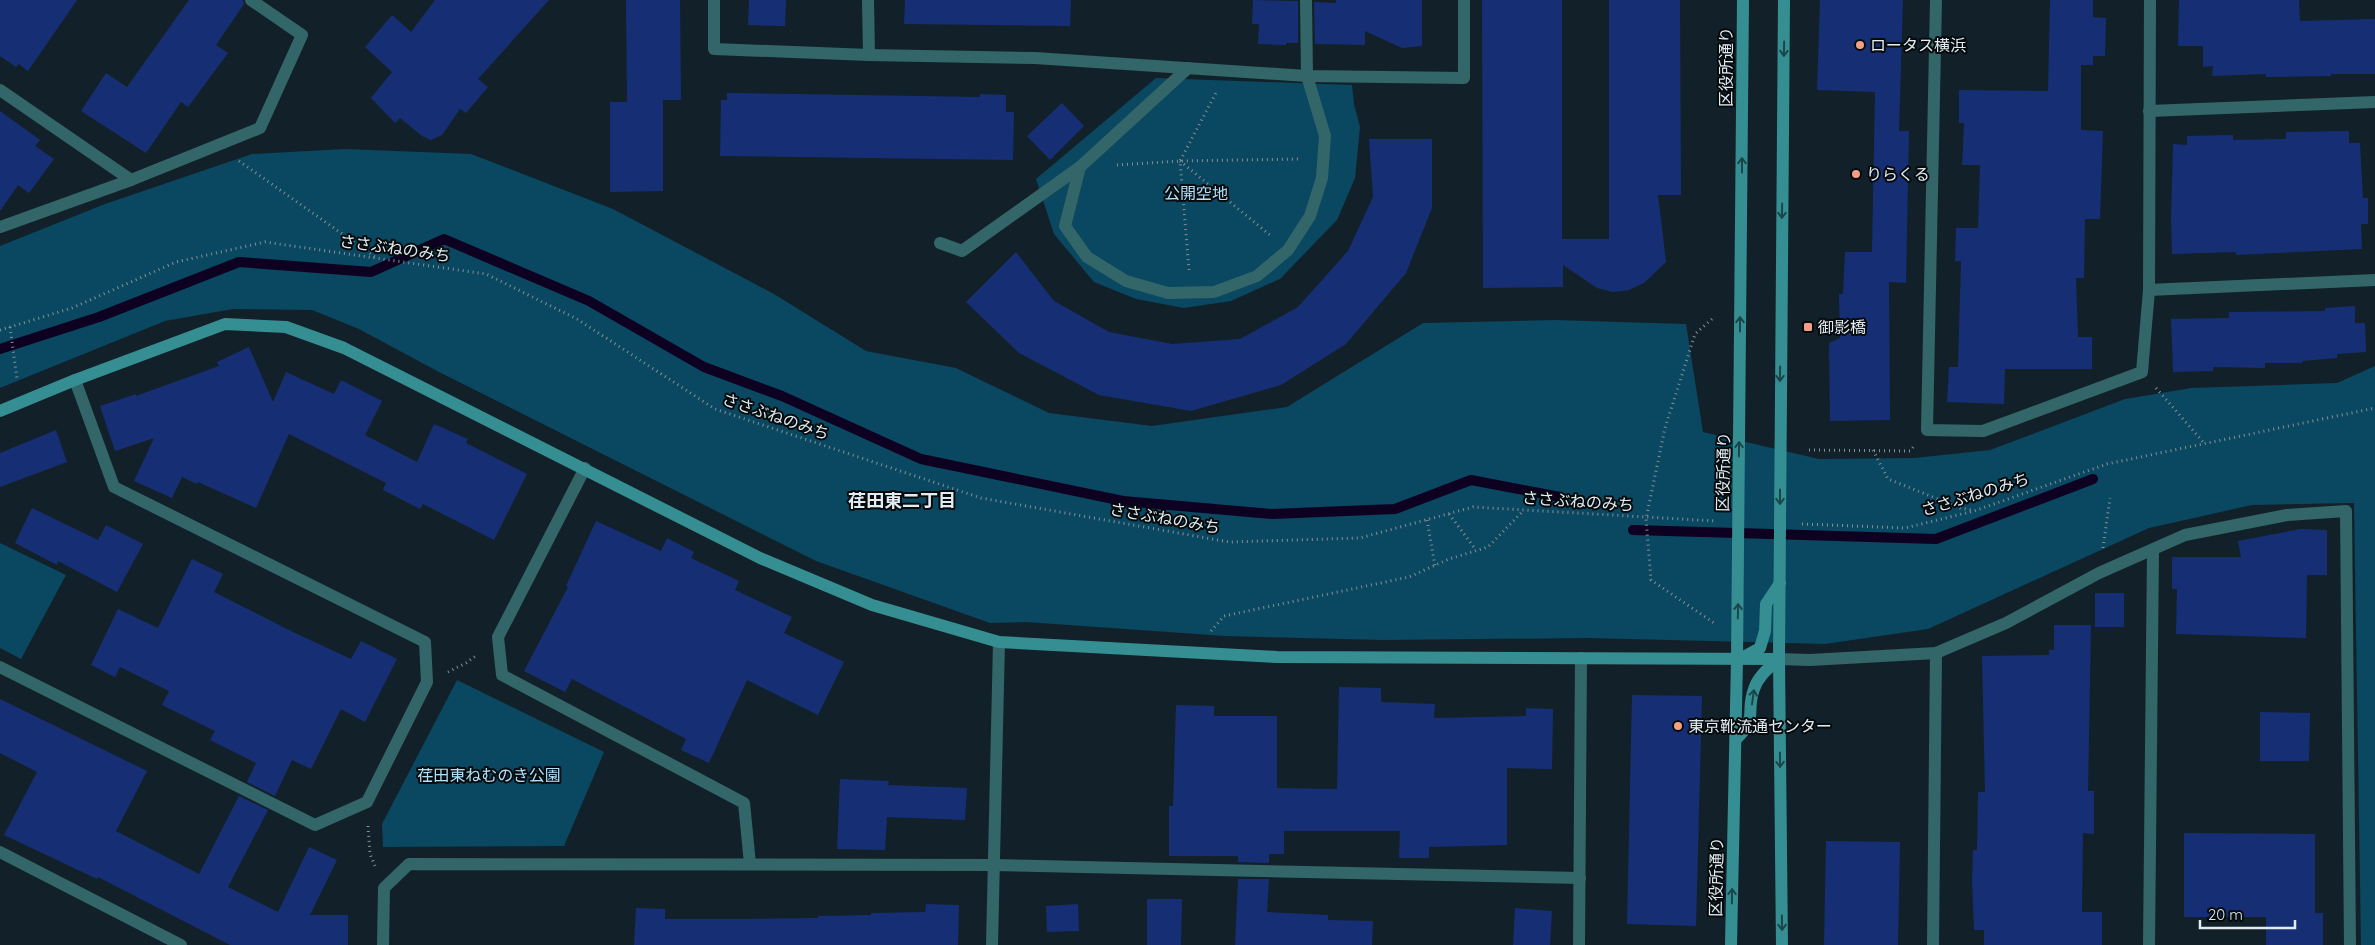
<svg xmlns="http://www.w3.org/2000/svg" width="2375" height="945" viewBox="0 0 2375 945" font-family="Quicksand,'Noto Sans JP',sans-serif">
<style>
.green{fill:#0a4760}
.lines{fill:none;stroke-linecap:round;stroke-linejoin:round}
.stream{stroke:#0d0020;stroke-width:10}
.building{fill:#162f74}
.path{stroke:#849096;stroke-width:3;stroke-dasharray:1 4;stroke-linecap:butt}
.street{stroke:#336668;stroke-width:12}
.secondary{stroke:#358f92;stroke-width:12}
.oneway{stroke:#1b4649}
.poi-dot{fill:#f39f85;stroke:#050a0d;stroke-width:2}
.labels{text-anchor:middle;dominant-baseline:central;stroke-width:4;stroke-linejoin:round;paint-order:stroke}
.poi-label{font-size:16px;fill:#e1ebf0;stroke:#050a0d;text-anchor:start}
.street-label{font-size:16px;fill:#e1ebf0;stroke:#050a0d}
.park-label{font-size:16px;fill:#b1e1fb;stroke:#050a0d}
.neighbourhood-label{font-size:18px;font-weight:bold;fill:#e1ebf0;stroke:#050a0d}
</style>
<rect width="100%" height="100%" fill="#122129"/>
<g class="green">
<polygon points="1156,78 1352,85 1354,104 1360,127 1355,178 1337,220 1280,279 1231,301 1184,308 1136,299 1094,282 1054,234 1036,179"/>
<polygon points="345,149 471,154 613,209 774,294 866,351 956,368 1049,413 1152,426 1287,407 1423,323 1555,320 1686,324 1703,432 1819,459 1914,458 1990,450 2125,399 2191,388 2337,383 2375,366 2375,945 2361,945 2354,503 2252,505 2149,528 1928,629 1825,644 1588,638 1384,640 1225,636 1026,622 990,623 816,561 439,372 359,329 312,310 233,309 165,321 0,388 0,246 105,204 252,154"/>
<polygon points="0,543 66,575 21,659 0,648"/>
<polygon points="457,680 604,752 564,846 383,847 382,824"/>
</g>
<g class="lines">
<g class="stream">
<polyline points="0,349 99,317 239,262 371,272 444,239 589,301 704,367 782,396 921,459 1123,501 1272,514 1395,509 1471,480 1560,497"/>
<polyline points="1633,530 1936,539 2093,479"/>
</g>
</g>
<g class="building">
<polygon points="0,0 77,0 28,71 19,64 16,67 0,56"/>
<polygon points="189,0 243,0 244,4 216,45 228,53 188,107 181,102 146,153 81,111 106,73 127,87"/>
<polygon points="435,0 549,0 478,79 488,87 466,113 460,109 442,135 431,140 422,136 400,118 395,123 371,98 392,72 365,47 392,15 411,32"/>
<polygon points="626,0 680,0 681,100 663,100 663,191 610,192 610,102 627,102"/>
<polygon points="749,0 786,0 785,26 748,25"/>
<polygon points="905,0 1071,0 1070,26 904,24"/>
<polygon points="1253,0 1298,1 1298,43 1286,43 1286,45 1258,44 1259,24 1252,24"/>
<polygon points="1336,0 1422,0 1422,46 1402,48 1365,31 1365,45 1315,44 1314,2 1336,3"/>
<polygon points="1482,0 1562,0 1562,239 1609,239 1609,0 1680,0 1681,195 1658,195 1666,262 1644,283 1629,290 1613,292 1597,288 1563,265 1563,287 1483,288"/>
<polygon points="1820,0 1903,0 1899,131 1909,131 1906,283 1889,282 1890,420 1830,421 1829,343 1840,338 1839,294 1843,294 1845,252 1872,252 1875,92 1817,90"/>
<polygon points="2050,0 2093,0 2093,17 2106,18 2105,56 2093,56 2093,65 2081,65 2081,130 2103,131 2100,219 2085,219 2084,278 2076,278 2078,337 2092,337 2092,369 2005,369 2004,404 1947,402 1949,367 1958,367 1961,261 1955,261 1956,228 1978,228 1980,165 1962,165 1964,123 1959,123 1959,90 2048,91"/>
<polygon points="2179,0 2299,0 2300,21 2375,19 2375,74 2331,74 2331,76 2266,77 2266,74 2212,76 2213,66 2203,67 2203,46 2178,46"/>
<polygon points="727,93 980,97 980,94 1006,95 1006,112 1014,112 1013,160 720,156 721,100 727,100"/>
<polygon points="1062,103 1084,126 1050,160 1027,136"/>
<polygon points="0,111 40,140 35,146 54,159 29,193 18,185 0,211"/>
<polygon points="2349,131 2349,143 2360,143 2363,198 2368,198 2368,224 2361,224 2362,249 2236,255 2236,252 2172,254 2171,219 2173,144 2187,145 2187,136 2233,135 2233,140 2286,139 2286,132"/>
<polygon points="1369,139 1432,139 1432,208 1406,273 1346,344 1281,385 1191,411 1099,395 1019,353 966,302 1016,252 1054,301 1109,332 1172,344 1240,339 1298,307 1348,251 1373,197"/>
<polygon points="2355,306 2355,323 2365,323 2366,352 2337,354 2337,358 2302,361 2302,363 2265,363 2265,368 2213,367 2213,371 2173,372 2171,319 2229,318 2229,312 2325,311 2325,308"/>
<polygon points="249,347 273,402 286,372 334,394 341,380 382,401 365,435 417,462 434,424 468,439 466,443 527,474 494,540 423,504 420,509 383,490 386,483 289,434 256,508 198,482 197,484 182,477 172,498 134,481 154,438 115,451 100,406 136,394 136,396 219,366 217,362"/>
<polygon points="56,430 67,462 0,487 0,453"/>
<polygon points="32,508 98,540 106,525 143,544 117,592 58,561 57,565 15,543"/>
<polygon points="596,521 661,551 667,538 694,552 691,558 739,581 735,590 792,617 784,633 844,662 818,715 747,680 709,763 681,750 686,739 572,679 565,692 524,671 568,587 566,586"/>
<polygon points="2301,529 2327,530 2327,575 2307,575 2306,638 2176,634 2177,589 2172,589 2172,557 2241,557 2238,541"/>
<polygon points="192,559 223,574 214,592 295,633 351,659 361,641 397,659 365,722 341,709 311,769 292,760 275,796 247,782 256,763 210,740 215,731 162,705 169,691 120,667 115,677 91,665 118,609 158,628"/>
<rect x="2095" y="593" width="29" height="34"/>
<polygon points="2054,625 2091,625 2088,791 2094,791 2094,834 2083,833 2082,912 2102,912 2102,945 1984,945 1984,930 1974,930 1972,881 1973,850 1977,850 1978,792 1985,792 1982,656 2049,655 2049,650 2054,650"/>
<polygon points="1339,687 1381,688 1381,702 1435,704 1434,718 1526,716 1526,708 1553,709 1552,769 1507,768 1507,845 1429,847 1429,858 1399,858 1400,831 1284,831 1284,854 1269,854 1269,863 1238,862 1238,856 1169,856 1169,806 1173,806 1176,705 1214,706 1214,716 1277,716 1277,788 1337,789"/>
<polygon points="1632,695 1702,696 1696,926 1627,924"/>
<polygon points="0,699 147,771 116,831 199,874 239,796 268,810 228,887 278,912 309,847 337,860 310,915 348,915 348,945 230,945 98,877 97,879 4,835 37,772 0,753"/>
<polygon points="2260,712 2310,713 2309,761 2260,761"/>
<polygon points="840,779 889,781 888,785 967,788 965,820 887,817 885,850 837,849"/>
<polygon points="2184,833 2315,834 2315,913 2323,913 2323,945 2266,945 2266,917 2184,917"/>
<polygon points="1826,841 1900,842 1898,945 1824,945"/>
<polygon points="1238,879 1269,879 1267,912 1328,915 1328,920 1373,921 1372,945 1235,945"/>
<polygon points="1147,899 1182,899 1181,945 1147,945"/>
<polygon points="926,904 959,905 958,945 634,945 636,908 665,909 665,919 750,919 818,918 818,916 871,915 871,913 925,912"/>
<polygon points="1078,904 1079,931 1047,932 1046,906"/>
<polygon points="1515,908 1552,911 1550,945 1513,945"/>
</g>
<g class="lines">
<g class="path">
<polyline points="239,161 375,257"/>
<polyline points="1180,161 1270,235"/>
<polyline points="1117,165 1180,161 1300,159"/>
<polyline points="1189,270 1180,161 1217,91"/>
<polyline points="1712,319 1695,334 1665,428 1646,519 1651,580 1714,623"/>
<polyline points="10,327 17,379"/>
<polyline points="0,330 72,308 176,262 265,242 486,274 577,319 715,409 981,498 1229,542 1360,538 1473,507 1716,521"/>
<polyline points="2156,388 2204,443"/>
<polyline points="1809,450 1910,451 1914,446"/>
<polyline points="1873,450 1888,479 1960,508 1972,510"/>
<polyline points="1449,514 1476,550"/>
<polyline points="1427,520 1435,566"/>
<polyline points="1802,524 1905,528 1974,511 2107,464 2375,408"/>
<polyline points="2103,548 2110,498"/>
<polyline points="1211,631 1224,616 1409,577 1449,559 1488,547 1523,511"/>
<polyline points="448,672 466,663 477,655"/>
<polyline points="368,826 370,854 375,866"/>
</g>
<g class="street">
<polyline points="714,0 714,49 869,55 1035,58 1307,76 1464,78 1464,0"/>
<polyline points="868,0 869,55"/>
<polyline points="1936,0 1927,430 1983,431 2142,372 2149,290 2150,0"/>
<polyline points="0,90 131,180"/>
<polyline points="2149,111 2375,102"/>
<polyline points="1080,167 1065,226 1087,257 1126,281 1168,293 1214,292 1257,276 1288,250 1310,216 1322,178 1325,136 1307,76 1306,0"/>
<polyline points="0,227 131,180 260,128 302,35 251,0"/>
<polyline points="940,243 962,251 1080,167 1188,68"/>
<polyline points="2149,290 2375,280"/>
<polyline points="585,468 498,637 502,675 744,803 750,864"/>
<polyline points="1779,659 1810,660 1936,653 2006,623 2099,573 2185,535 2287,515 2346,511 2350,945"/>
<polyline points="0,667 315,825 367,802 427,682 425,642 114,487 75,380"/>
<polyline points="0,852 181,945"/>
<polyline points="383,945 384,888 409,864 992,865 1580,878"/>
<polyline points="992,945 999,642"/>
<polyline points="1579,945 1581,658"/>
<polyline points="1933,945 1936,653"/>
<polyline points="2149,945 2153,550"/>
</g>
<g class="secondary">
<polyline points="0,411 75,380 225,324 286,327 344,348 760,558 872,605 999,642 1277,657 1779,659"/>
<polyline points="1740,659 1760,648 1765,631 1766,604 1780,583"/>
<path d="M1736,739C1759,717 1745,714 1754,689C1758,676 1769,668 1779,659"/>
<polyline points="1731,945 1737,660 1743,0"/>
<polyline points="1782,945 1779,659 1784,0"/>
</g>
</g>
<defs><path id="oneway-shaft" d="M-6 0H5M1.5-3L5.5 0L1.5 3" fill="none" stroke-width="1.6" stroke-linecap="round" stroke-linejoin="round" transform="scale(1.25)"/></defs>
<g class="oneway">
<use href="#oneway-shaft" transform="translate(1784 49) rotate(91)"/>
<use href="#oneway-shaft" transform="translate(1742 165) rotate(-90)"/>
<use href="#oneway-shaft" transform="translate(1782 211) rotate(91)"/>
<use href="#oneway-shaft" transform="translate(1740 324) rotate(-90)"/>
<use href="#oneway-shaft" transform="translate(1780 374) rotate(91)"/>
<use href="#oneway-shaft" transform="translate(1739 449) rotate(-89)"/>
<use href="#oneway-shaft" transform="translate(1780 497) rotate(90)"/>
<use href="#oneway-shaft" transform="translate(1738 611) rotate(-89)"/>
<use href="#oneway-shaft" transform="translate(1753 697) rotate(-82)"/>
<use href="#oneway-shaft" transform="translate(1780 760) rotate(89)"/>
<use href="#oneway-shaft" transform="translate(1732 896) rotate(-89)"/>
<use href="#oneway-shaft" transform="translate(1782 923) rotate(89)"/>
</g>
<g class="poi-dot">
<circle cx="1860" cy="45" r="5"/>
<circle cx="1856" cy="174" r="5"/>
<rect x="1803" y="322" width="10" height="10" rx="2.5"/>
<circle cx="1678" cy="726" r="5"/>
</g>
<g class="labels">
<g class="poi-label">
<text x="1870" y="45">ロータス横浜</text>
<text x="1866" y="174">りらくる</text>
<text x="1818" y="327">御影橋</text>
<text x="1688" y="726">東京靴流通センター</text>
</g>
<g class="street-label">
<text transform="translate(1726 67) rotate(-90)">区役所通り</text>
<text transform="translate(395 248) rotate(8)">ささぶねのみち</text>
<text transform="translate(776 416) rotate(19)">ささぶねのみち</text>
<text transform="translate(1723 472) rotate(-89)">区役所通り</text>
<text transform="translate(1975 494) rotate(-17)">ささぶねのみち</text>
<text transform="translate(1578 501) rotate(4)">ささぶねのみち</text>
<text transform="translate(1165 518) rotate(10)">ささぶねのみち</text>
<text transform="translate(1716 877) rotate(-89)">区役所通り</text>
</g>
<g class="park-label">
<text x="1196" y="193">公開空地</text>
<text x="489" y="775">荏田東ねむのき公園</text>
</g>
<g class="neighbourhood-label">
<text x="902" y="500">荏田東二丁目</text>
</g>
</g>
<path d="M2200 920v8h95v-8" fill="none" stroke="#e1ebf0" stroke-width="2.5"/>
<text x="2208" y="920" font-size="15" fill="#e1ebf0" stroke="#050a0d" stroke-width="4" paint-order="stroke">20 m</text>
</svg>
